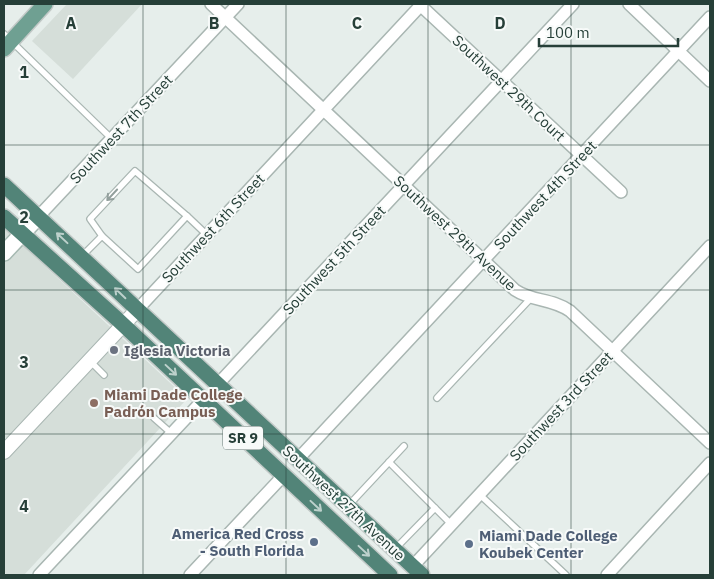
<svg xmlns="http://www.w3.org/2000/svg" width="714" height="579" viewBox="0 0 714 579" font-family="'IBM Plex Sans',sans-serif">
<style>
.built{fill:#d5ded9}
.lines{fill:none;stroke-linecap:round;stroke-linejoin:round}
.service-casing{stroke:#a9b6b2;stroke-width:8}
.minor-casing{stroke:#a9b6b2;stroke-width:14}
.tertiary-casing{stroke:#a9b6b2;stroke-width:16}
.secondary-casing{stroke:#a6b9b2;stroke-width:18}
.primary-casing{stroke:#c2c9c7;stroke-width:18}
.trunk-casing{stroke:#c2c9c7;stroke-width:18}
.service{stroke:#fff;stroke-width:5.5}
.minor{stroke:#fff;stroke-width:11}
.tertiary{stroke:#fff;stroke-width:14}
.secondary{stroke:#fff;stroke-width:15}
.primary{stroke:#6fa092;stroke-width:15}
.trunk{stroke:#528478;stroke-width:15}
.oneway{stroke:#929f9c}
.oneway2{stroke:#bdd1cc}
.grid{fill:none;stroke:#263f38;stroke-width:1;stroke-opacity:0.55}
.worship-dot{fill:#6b7280;stroke:#f7faf9;stroke-width:2}
.education-dot{fill:#8d6e63;stroke:#f7faf9;stroke-width:2}
.service-dot{fill:#5c6f8a;stroke:#f7faf9;stroke-width:2}
.labels{text-anchor:middle;dominant-baseline:central;stroke-width:4;stroke-linejoin:round;paint-order:stroke}
.shield{fill:#f7faf9;stroke:#657772;stroke-width:1}
.shield-label{font-size:14px;font-weight:bold;fill:#263f38}
.street-label{font-size:15px;fill:#263f38;stroke:#f7faf9}
.worship-label{font-size:15px;font-weight:bold;fill:#5b616d;stroke:#f7faf9;text-anchor:start}
.education-label{font-size:15px;font-weight:bold;fill:#785e54;stroke:#f7faf9;text-anchor:start}
.service-label{font-size:15px;font-weight:bold;fill:#4e5e75;stroke:#f7faf9;text-anchor:end}
.grid-label{font-size:16px;text-anchor:middle;font-weight:bold;fill:#263f38;stroke:#f7faf9;stroke-width:4;stroke-linejoin:round;paint-order:stroke}
</style>
<rect width="100%" height="100%" fill="#e6eeeb"/>
<g class="built">
<polygon points="67,4 142,4 73,79 32,41"/>
<polygon points="4,228 182,394 185,401 24,575 7,575 4,572 4,460 15,448 4,436"/>
</g>
<g class="lines">
<g class="service-casing">
<g id="service">
<polyline points="4,34 112,139"/>
<polyline points="102,236 90,219 135,171 187,216"/>
<polyline points="82,256 102,236 138,269 187,216 206,234"/>
<polyline points="90,361 104,375"/>
<polyline points="437,398 531,298"/>
<polyline points="154,418 171,433"/>
<polyline points="389,462 451,524"/>
<polyline points="479,494 566,575"/>
<polyline points="348,506 404,446"/>
<polyline points="395,549 435,508"/>
</g>
</g>
<g class="minor-casing">
<g id="minor">
<path d="M211,4L515,290C533,302 551,298 570,311L710,443"/>
<polyline points="419,4 621,192"/>
<polyline points="629,4 710,81"/>
<polyline points="38,217 238,4"/>
<polyline points="137,310 422,4"/>
<polyline points="218,384 573,4"/>
<polyline points="298,459 710,17"/>
<polyline points="413,566 710,246"/>
<polyline points="39,575 203,400"/>
<polyline points="190,575 283,476"/>
<polyline points="607,575 710,463"/>
</g>
</g>
<g class="tertiary-casing">
<polyline id="tertiary" points="4,452 137,310"/>
</g>
<g class="secondary-casing">
<polyline id="secondary" points="4,253 38,217"/>
</g>
<g class="primary-casing">
<polyline id="primary" points="4,49 45,4"/>
</g>
<g class="trunk-casing">
<g id="trunk">
<polyline points="4,185 422,575"/>
<polyline points="4,217 116,318 390,575"/>
</g>
</g>
<use href="#service" class="service"/>
<use href="#minor" class="minor"/>
<use href="#tertiary" class="tertiary"/>
<use href="#secondary" class="secondary"/>
<use href="#primary" class="primary"/>
<use href="#trunk" class="trunk"/>
</g>
<defs><path id="oneway-shaft" d="M-6 0H5M1.5-3L5.5 0L1.5 3" fill="none" stroke-width="1.6" stroke-linecap="round" stroke-linejoin="round" transform="scale(1.25)"/></defs>
<use class="oneway" href="#oneway-shaft" transform="translate(112 195) rotate(133)"/>
<g class="oneway2">
<use href="#oneway-shaft" transform="translate(62 238) rotate(-137)"/>
<use href="#oneway-shaft" transform="translate(120 293) rotate(-136)"/>
<use href="#oneway-shaft" transform="translate(171 370) rotate(43)"/>
<use href="#oneway-shaft" transform="translate(316 506) rotate(43)"/>
<use href="#oneway-shaft" transform="translate(364 551) rotate(43)"/>
</g>
<path class="grid" d="M143,4V575M286,4V575M428,4V575M571,4V575M4,145H710M4,290H710M4,434H710"/>
<circle class="worship-dot" cx="114" cy="350" r="5"/>
<circle class="education-dot" cx="94" cy="403" r="5"/>
<g class="service-dot">
<circle cx="314" cy="542" r="5"/>
<circle cx="469" cy="544" r="5"/>
</g>
<g class="labels">
<rect class="shield" x="223" y="426.5" width="40" height="23" rx="4"/>
<g class="shield-label">
<text x="243" y="438">SR 9</text>
</g>
<g class="street-label">
<text transform="translate(509 88) rotate(43)">Southwest 29th Court</text>
<text transform="translate(121 129) rotate(-47)">Southwest 7th Street</text>
<text transform="translate(545 195) rotate(-47)">Southwest 4th Street</text>
<text transform="translate(213 228) rotate(-47)">Southwest 6th Street</text>
<text transform="translate(455 233) rotate(43)">Southwest 29th Avenue</text>
<text transform="translate(334 260) rotate(-47)">Southwest 5th Street</text>
<text transform="translate(561 406) rotate(-47)">Southwest 3rd Street</text>
<text transform="translate(344 503) rotate(43)">Southwest 27th Avenue</text>
</g>
<g class="worship-label">
<text x="124" y="350">Iglesia Victoria</text>
</g>
<g class="education-label">
<text x="104" y="394">Miami Dade College<tspan x="104" dy="17">Padrón Campus</tspan></text>
</g>
<g class="service-label">
<text x="304" y="533">America Red Cross<tspan x="304" dy="17">- South Florida</tspan></text>
<text x="479" y="535" text-anchor="start">Miami Dade College<tspan x="479" dy="17">Koubek Center</tspan></text>
</g>
</g>
<g class="grid-label">
<text x="71" y="29">A</text>
<text x="214" y="29">B</text>
<text x="357" y="29">C</text>
<text x="500" y="29">D</text>
<text x="24" y="78">1</text>
<text x="24" y="223">2</text>
<text x="24" y="368">3</text>
<text x="24" y="512">4</text>
</g>
<rect width="714" height="579" fill="none" stroke="#263f38" stroke-width="10"/>
<path d="M539 38v8h139v-8" fill="none" stroke="#263f38" stroke-width="2.5"/>
<text x="546" y="38" font-size="15" fill="#263f38" stroke="#f7faf9" stroke-width="4" paint-order="stroke">100 m</text>
</svg>
